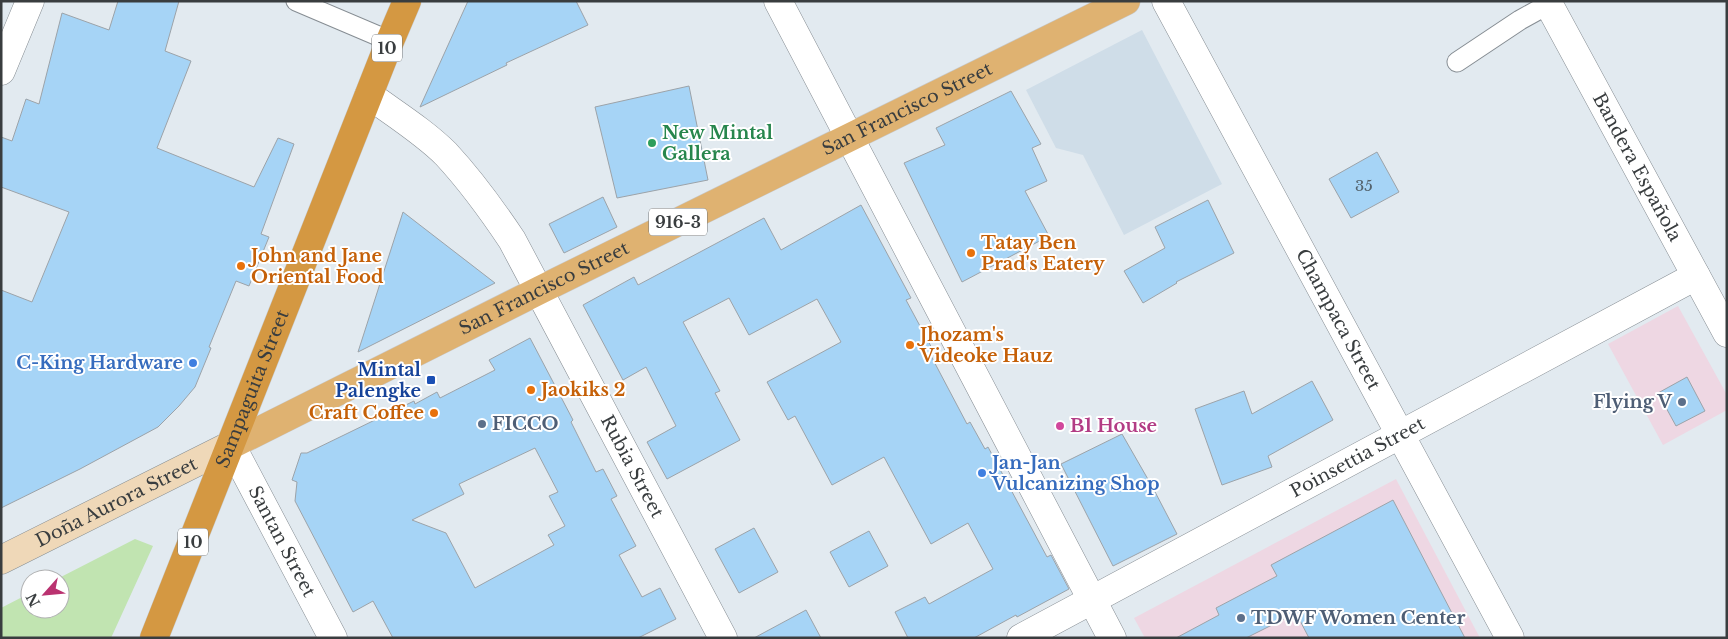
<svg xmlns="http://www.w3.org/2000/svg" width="1728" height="639" viewBox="0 0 1728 639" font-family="'Libre Baskerville',serif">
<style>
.commercial{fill:#eed7e3}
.built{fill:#cfdde8}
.green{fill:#c1e4b1}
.building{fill:#a6d4f6;stroke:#9ca3a9;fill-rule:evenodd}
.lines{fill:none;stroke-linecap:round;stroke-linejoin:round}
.service-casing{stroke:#868d93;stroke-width:21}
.minor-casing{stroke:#868d93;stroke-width:29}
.tertiary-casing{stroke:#868d93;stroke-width:29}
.secondary-casing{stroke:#868d93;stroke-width:29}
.primary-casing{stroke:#c8c9c9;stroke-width:29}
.trunk-casing{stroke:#c8c9c9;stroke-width:29}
.service{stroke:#fff;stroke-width:19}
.minor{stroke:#fff;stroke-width:28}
.tertiary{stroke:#fff;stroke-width:28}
.secondary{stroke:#efd8b8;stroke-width:28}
.primary{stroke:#dfb271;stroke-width:28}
.trunk{stroke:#d49842;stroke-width:28}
.leisure-dot{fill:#2e9e5b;stroke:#fff;stroke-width:2}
.food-dot{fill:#e8710a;stroke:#fff;stroke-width:2}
.shop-dot{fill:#3f7fe0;stroke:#fff;stroke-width:2}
.transit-dot{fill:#1a4fb4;stroke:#fff;stroke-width:2}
.service-dot{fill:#5c6f8a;stroke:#fff;stroke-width:2}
.hotel-dot{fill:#d1479c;stroke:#fff;stroke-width:2}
.labels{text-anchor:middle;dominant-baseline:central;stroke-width:4;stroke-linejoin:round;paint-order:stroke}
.number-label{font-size:15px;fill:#54636d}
.shield{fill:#fff;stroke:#747779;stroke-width:1}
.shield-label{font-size:16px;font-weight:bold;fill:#393d3f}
.street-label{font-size:18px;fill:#393d3f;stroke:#fff}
.leisure-label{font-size:18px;font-weight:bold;fill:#27864d;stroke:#fff;text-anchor:start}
.food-label{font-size:18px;font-weight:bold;fill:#c56008;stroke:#fff;text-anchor:start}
.shop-label{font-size:18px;font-weight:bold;fill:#366cbe;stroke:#fff;text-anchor:end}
.transit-label{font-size:18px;font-weight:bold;fill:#164399;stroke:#fff;text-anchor:end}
.service-label{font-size:18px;font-weight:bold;fill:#4e5e75;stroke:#fff;text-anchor:start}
.hotel-label{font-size:18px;font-weight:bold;fill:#b23c85;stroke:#fff;text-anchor:start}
</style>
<rect width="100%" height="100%" fill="#e2eaf0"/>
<g class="commercial">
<polygon points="1678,306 1727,395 1727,410 1663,445 1608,344"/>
<polygon points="1396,479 1480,638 1145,638 1134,618"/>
</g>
<polygon class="built" points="1142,30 1222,184 1124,235 1083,155 1056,148 1026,90"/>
<polygon class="green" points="135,539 153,546 111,638 1,638 1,608 30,593 30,609 60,609 60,579 57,579"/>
<g class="building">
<polygon points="118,1 179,1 165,51 191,61 157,148 254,187 278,138 294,144 261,234 269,237 249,286 236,281 209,347 211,348 195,387 179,406 158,427 80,469 1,508 1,290 32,302 69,212 1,187 1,137 12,141 26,99 39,104 62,13 109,30"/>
<polygon points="468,1 576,1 588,25 506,63 507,65 420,107"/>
<polygon points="689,86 708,180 617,198 595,107"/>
<polygon points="1011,91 1041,144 1032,148 1047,181 1025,191 1049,236 962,282 904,163 945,145 936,128"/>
<polygon points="1377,152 1399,192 1351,218 1329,179"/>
<polygon points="603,197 617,227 564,253 549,224"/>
<polygon points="1208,200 1234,253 1176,282 1177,283 1143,303 1124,271 1165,248 1155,227"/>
<polygon points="861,205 911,298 906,300 934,352 930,354 967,424 970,422 985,449 988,447 1047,557 1051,555 1069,589 1017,617 1016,615 974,638 908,638 895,612 925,597 929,604 993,569 968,523 931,544 884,457 832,485 795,416 788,420 767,382 841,342 817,299 749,335 729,298 683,322 720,391 715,393 740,440 667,479 647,442 676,426 646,367 623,380 583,305 634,277 638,285 764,218 781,250"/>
<polygon points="403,212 495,283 358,352"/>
<path d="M530,338L573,420L571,422L596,472L603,469L617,496L611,499L636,546L619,555L642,597L660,588L676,619L638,638H393L373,601L353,612L295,501L297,482L292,480L301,453H307L414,401L415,404L437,392L440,398L495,370L489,360ZM535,448L558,492L549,496L565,526L548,535L554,545L475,588L446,533L412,520L464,494L459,484Z"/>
<polygon points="1687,377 1705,411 1676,426 1658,393"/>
<polygon points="1312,381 1333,420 1268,456 1272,467 1222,485 1195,409 1244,391 1252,414"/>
<polygon points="1122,434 1153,488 1177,534 1113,566 1061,464"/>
<polygon points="1393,500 1465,638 1309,638 1296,613 1246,638 1176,638 1219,615 1216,608 1277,576 1271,565"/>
<polygon points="754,528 778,572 739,593 715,549"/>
<polygon points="869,531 888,566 849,587 830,552"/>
<polygon points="806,610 821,638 754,638"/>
</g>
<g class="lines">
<g class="service-casing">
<g id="service">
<polyline points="296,1 390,41"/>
<polyline points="1457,62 1520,20 1549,4"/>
</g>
</g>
<g class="minor-casing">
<g id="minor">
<polyline points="778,1 1112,638"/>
<path id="s1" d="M1166,1L1510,638"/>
<polyline points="1,71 30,1"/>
<path id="s2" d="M369,95C395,114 424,132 446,154C471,181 492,210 512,240L723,638"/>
<path id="s3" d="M231,445L333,638"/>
<path id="s4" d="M1021,638L1696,276"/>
</g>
</g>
<g class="tertiary-casing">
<g id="tertiary">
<path id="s5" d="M1547,1L1727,333"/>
</g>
</g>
<g class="secondary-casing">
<g id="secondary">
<path id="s6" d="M1,560L231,445"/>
</g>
</g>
<g class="primary-casing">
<g id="primary">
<path id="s7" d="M231,445L540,290L1126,1"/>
</g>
</g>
<g class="trunk-casing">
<g id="trunk">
<path id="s8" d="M154,638L390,41L407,1"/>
</g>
</g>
<use href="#service" class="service"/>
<use href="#minor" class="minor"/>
<use href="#tertiary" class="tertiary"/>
<use href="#secondary" class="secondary"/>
<use href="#primary" class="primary"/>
<use href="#trunk" class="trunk"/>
</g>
<circle class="leisure-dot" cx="652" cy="143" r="5"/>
<g class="food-dot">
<circle cx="971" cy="253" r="5"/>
<circle cx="241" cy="266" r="5"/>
<circle cx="910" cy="345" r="5"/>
<circle cx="531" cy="390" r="5"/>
<circle cx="434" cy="413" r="5"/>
</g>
<g class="shop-dot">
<circle cx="193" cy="363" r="5"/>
<circle cx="982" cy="473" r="5"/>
</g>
<rect class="transit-dot" x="426" y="375" width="10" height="10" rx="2.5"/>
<g class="service-dot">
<circle cx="1682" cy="402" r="5"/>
<circle cx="482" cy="424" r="5"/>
<circle cx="1241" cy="618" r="5"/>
</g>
<circle class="hotel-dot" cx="1060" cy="426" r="5"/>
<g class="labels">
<g class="number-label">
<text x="1364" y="185">35</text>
</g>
<g class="shield">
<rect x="372" y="34.5" width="30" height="27" rx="4"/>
<rect x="649" y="208.5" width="58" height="27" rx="4"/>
<rect x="178" y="528.5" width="30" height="27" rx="4"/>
</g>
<g class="shield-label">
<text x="387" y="48">10</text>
<text x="678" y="222">916-3</text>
<text x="193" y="542">10</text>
</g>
<g class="street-label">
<text stroke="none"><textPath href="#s7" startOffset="755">San Francisco Street</textPath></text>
<text stroke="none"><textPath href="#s5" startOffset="189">Bandera Española</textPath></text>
<text stroke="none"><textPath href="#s7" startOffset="350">San Francisco Street</textPath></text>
<text stroke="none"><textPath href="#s1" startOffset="362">Champaca Street</textPath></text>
<text stroke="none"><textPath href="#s8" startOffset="268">Sampaguita Street</textPath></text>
<text stroke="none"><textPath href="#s4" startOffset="382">Poinsettia Street</textPath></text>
<text stroke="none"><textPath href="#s2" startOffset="462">Rubia Street</textPath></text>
<text stroke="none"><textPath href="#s6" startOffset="129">Doña Aurora Street</textPath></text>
<text stroke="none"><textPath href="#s3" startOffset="109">Santan Street</textPath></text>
</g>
<g class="leisure-label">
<text x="662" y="133">New Mintal<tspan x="662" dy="21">Gallera</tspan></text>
</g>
<g class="food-label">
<text x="981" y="243">Tatay Ben<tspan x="981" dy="21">Prad's Eatery</tspan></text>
<text x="251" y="256">John and Jane<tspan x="251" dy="21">Oriental Food</tspan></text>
<text x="920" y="335">Jhozam's<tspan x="920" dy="21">Videoke Hauz</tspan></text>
<text x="541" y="390">Jaokiks 2</text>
<text x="424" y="413" text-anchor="end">Craft Coffee</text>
</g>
<g class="shop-label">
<text x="183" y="363">C-King Hardware</text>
<text x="992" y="463" text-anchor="start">Jan-Jan<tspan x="992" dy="21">Vulcanizing Shop</tspan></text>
</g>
<g class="transit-label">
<text x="421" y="370">Mintal<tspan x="421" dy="21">Palengke</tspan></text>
</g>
<g class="service-label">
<text x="1672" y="402" text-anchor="end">Flying V</text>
<text x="492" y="424">FICCO</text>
<text x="1251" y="618">TDWF Women Center</text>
</g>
<g class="hotel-label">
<text x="1070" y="426">B1 House</text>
</g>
</g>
<rect width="1728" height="639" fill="none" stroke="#393d3f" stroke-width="5"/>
<g transform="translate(45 594) rotate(243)"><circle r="24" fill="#ffffff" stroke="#b0b1b2"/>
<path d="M0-4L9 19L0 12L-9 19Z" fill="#ba3270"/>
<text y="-8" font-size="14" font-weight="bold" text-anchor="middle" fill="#393d3f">N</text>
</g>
</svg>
